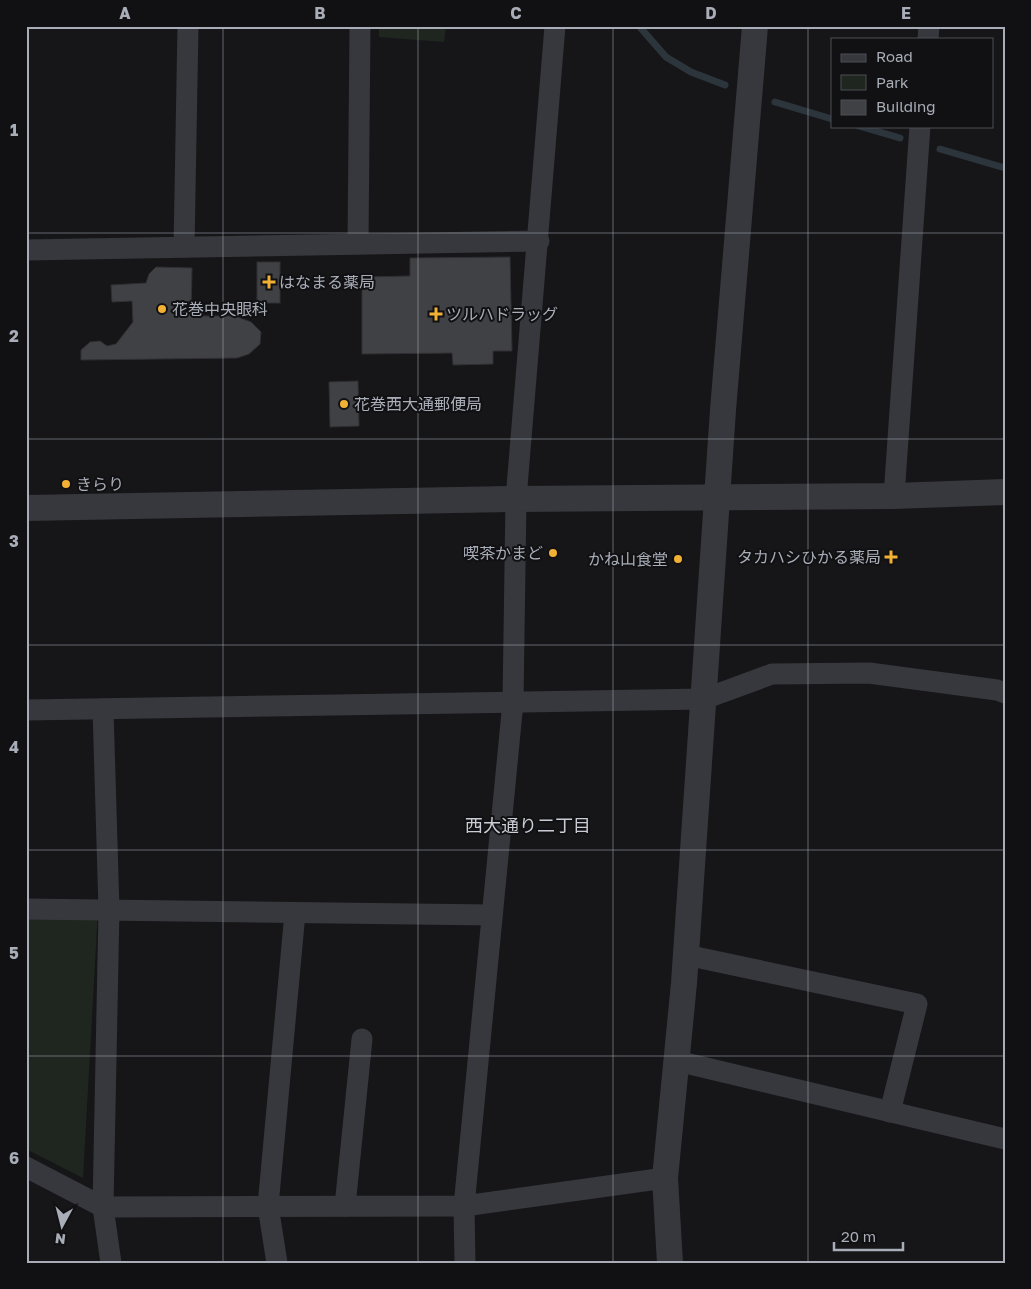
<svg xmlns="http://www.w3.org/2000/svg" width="1031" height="1289" viewBox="0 0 1031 1289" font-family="'Golos Text','Noto Sans JP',sans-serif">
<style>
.green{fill:#1e261f}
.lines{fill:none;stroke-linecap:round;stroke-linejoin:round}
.stream{stroke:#2c353c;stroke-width:7}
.building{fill:#404145;stroke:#303034}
.minor{stroke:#37383d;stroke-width:21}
.tertiary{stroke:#37383d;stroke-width:26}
.grid{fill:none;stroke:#a8adb8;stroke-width:1;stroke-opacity:0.55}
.poi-dot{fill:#f2b134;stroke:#111113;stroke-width:2}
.labels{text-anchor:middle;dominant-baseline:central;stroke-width:4;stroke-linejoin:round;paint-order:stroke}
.poi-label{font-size:16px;fill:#a8adb8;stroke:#111113;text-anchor:start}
.neighbourhood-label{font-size:18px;fill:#c9ccd4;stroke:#111113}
.neatline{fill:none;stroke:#a8adb8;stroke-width:2}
.grid-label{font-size:16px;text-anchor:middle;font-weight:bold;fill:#a8adb8}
</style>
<rect width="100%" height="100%" fill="#161618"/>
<g class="green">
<polygon points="379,26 446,26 444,42 379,37"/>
<polygon points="26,909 98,910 83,1178 26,1149"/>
</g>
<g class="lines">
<g class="stream">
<polyline points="639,26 666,57 691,72 725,85"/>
<polyline points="775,102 832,119"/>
<polyline points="859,126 900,138"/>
<polyline points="940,149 1005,168"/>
</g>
</g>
<g class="building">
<polygon points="510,257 512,351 493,351 493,364 453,365 452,353 362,354 362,277 410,276 410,258"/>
<rect x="257" y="262" width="23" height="41"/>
<polygon points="156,267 192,268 191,316 235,316 251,322 261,332 260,344 249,354 237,358 81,360 81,350 90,342 100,341 107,346 116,344 133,322 132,301 112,302 111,285 146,283 149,274"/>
<polygon points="358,381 359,426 330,427 329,382"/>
</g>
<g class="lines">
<g class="minor">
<polyline points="928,39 929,26"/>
<polyline points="358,244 360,26"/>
<polyline points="184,247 188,26"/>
<polyline points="26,250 539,241"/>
<polyline points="894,496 920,126"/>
<polyline points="103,709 109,910 103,1207 111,1263"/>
<polyline points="26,710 704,699 772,674 869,673 997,690 1005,693"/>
<polyline points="26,909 492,915"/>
<polyline points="686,955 917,1004 890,1112"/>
<polyline points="677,1061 1005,1139"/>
<polyline points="26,1167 103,1207 464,1206 665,1178"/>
<polyline points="345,1206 362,1039"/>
<polyline points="277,1263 268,1206 295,913"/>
<polyline points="465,1263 464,1206 513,702 516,499 555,26"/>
</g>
<g class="tertiary">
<polyline points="26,508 516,499 894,496 1005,492"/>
<polyline points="670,1263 665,1178 684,983 723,410 755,26"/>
</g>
</g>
<path class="grid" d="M223,26V1263M418,26V1263M613,26V1263M808,26V1263M26,233H1005M26,439H1005M26,645H1005M26,850H1005M26,1056H1005"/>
<g class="poi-dot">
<path d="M266.5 274.5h5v5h5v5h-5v5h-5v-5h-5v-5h5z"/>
<circle cx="162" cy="309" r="5"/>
<path d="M433.5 306.5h5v5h5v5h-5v5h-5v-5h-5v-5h5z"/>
<circle cx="344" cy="404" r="5"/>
<circle cx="66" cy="484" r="5"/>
<circle cx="553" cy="553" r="5"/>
<path d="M888.5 549.5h5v5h5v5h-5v5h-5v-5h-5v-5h5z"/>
<circle cx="678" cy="559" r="5"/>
</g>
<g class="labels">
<g class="poi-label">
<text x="279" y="282">はなまる薬局</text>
<text x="172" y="309">花巻中央眼科</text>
<text x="446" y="314">ツルハドラッグ</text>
<text x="354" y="404">花巻西大通郵便局</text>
<text x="76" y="484">きらり</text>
<text x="543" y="553" text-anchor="end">喫茶かまど</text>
<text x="881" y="557" text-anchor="end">タカハシひかる薬局</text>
<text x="668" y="559" text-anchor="end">かね山食堂</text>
</g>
<g class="neighbourhood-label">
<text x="528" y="825">西大通り二丁目</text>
</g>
</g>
<rect width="1031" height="1289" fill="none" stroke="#111113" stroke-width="55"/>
<rect x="831" y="38" width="162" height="90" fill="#111113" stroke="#4d4f55"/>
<rect x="841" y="54" width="25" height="8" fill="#37383d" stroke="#4d4f55"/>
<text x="876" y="62" font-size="15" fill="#a8adb8">Road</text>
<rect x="841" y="75" width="25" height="15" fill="#1e261f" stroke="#4d4f55"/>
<text x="876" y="88" font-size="15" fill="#a8adb8">Park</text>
<rect x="841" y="100" width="25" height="15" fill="#404145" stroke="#4d4f55"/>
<text x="876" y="112" font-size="15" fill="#a8adb8">Building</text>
<g transform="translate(62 1226) rotate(187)" stroke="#111113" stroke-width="4" paint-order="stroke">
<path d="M0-4L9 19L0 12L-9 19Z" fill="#a8adb8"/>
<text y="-8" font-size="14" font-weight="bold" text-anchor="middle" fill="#a8adb8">N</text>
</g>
<path d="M834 1242v8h69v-8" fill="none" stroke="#a8adb8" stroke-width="2.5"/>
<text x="841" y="1242" font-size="15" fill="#a8adb8" stroke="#111113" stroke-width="4" paint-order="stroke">20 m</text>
<rect x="28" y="28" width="976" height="1234" class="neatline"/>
<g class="grid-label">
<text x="125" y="19">A</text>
<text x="320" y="19">B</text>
<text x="516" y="19">C</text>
<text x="711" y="19">D</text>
<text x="906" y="19">E</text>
<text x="14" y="136">1</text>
<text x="14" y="342">2</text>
<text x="14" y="547">3</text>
<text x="14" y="753">4</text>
<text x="14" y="959">5</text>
<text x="14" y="1164">6</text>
</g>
</svg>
